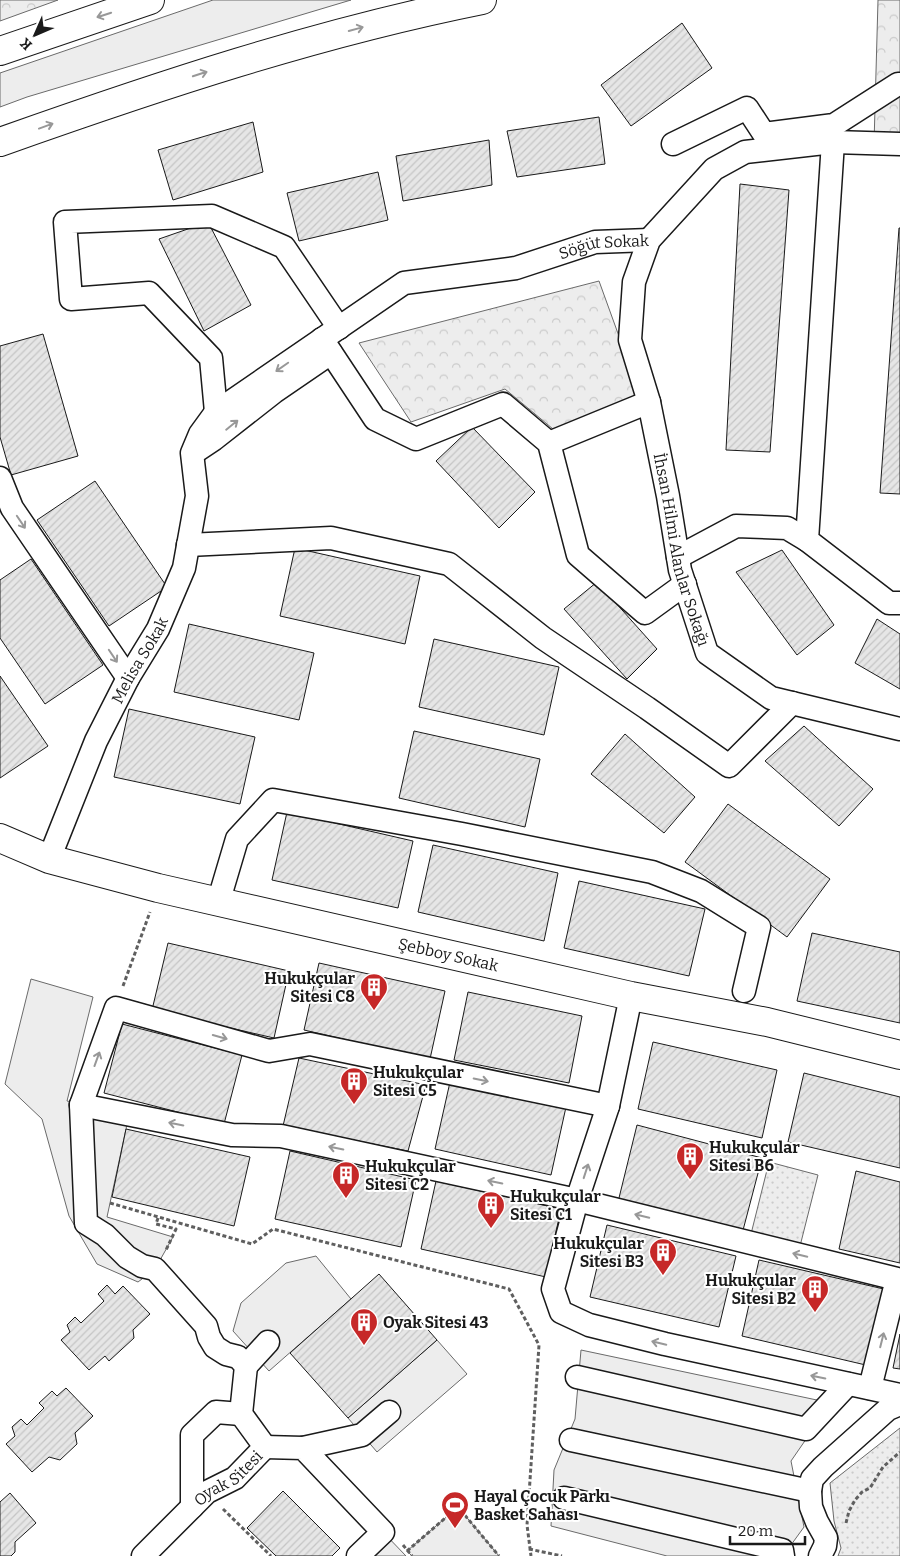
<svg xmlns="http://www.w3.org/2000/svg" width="900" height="1556" viewBox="0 0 900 1556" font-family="Bitter,serif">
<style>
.built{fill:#ededed;stroke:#6a6a6a}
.forest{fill:url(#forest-crowns);stroke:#6a6a6a}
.garden{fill:url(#garden-dots);stroke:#6a6a6a}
.building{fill:url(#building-hatch);stroke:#1a1a1a}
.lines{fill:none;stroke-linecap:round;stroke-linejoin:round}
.minor-casing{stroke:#1a1a1a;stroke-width:25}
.tertiary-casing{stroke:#1a1a1a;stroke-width:30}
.motorway-casing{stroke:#1a1a1a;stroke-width:30}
.path{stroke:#5f5f5f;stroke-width:3;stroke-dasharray:4 2.5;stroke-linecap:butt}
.minor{stroke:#fff;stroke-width:22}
.tertiary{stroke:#fff;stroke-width:28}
.motorway{stroke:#fff;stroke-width:28}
.oneway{stroke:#989898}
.labels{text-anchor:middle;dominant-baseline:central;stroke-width:4;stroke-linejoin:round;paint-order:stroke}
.street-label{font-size:16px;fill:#1a1a1a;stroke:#fff}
.poi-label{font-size:16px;font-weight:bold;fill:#1a1a1a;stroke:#fff;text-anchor:start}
</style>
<defs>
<pattern id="forest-crowns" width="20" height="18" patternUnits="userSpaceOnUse" patternTransform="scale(1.25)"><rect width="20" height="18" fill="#ededed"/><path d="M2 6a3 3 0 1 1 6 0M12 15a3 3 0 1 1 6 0" fill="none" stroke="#cbcbcb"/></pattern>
<pattern id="garden-dots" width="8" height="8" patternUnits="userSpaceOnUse" patternTransform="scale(1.25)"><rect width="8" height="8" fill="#ededed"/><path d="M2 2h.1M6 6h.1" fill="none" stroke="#cbcbcb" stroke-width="1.8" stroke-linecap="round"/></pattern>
<pattern id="building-hatch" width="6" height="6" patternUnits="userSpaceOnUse" patternTransform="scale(1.25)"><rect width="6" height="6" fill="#e6e6e6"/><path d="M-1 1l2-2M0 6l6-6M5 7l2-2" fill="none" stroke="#c5c5c5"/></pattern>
</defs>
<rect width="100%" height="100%" fill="#fff"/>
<g class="built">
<polygon points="213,0 351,0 27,97 0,107 0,73"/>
<polygon points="31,979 93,997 67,1101 129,1115 107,1217 173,1237 155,1269 138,1282 97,1264 69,1216 42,1119 5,1084"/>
<polygon points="316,1256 351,1299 269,1371 233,1331 241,1303 286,1263"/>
<polygon points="437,1340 467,1374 377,1452 348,1418"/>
<polygon points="581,1350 831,1403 791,1461 804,1527 783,1556 667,1556 551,1526 554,1470 575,1419"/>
<polygon points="458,1507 499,1556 412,1556 407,1551"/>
<polygon points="383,1532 406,1556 358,1556"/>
</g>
<g class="forest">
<polygon points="0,0 58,0 0,21"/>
<polygon points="878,0 900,0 900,146 874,144"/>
<polygon points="599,281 641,397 553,429 505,389 411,422 359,343"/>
</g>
<g class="garden">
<polygon points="769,1162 818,1175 798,1254 749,1242"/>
<polygon points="900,1428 900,1556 838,1556 841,1548 834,1521 830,1483"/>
</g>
<g class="building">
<polygon points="682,23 712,68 631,126 601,85"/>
<polygon points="599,117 605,164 517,177 507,131"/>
<polygon points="253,122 263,172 173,200 158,150"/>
<polygon points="489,140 492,185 403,201 396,156"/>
<polygon points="378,172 388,220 299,241 287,193"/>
<polygon points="740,184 789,190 770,452 726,450"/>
<polygon points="208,222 251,305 204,331 159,239"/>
<polygon points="899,228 900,228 900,494 880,493"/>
<polygon points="43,334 78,456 11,475 0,437 0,346"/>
<polygon points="472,427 535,492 499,528 436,461"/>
<polygon points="95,481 167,587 109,626 37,520"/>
<polygon points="295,548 420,576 405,644 280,616"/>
<polygon points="782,550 834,625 797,655 736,572"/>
<polygon points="31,559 103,665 45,704 0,638 0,580"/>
<polygon points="597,582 657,649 627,679 564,609"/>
<polygon points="877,619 900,634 900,689 855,663"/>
<polygon points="189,624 314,653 299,720 174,692"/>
<polygon points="434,639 559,667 544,735 419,707"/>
<polygon points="0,676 48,746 0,778"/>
<polygon points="129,709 255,737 240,804 114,777"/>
<polygon points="804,726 873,789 839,826 765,761"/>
<polygon points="414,731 540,759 525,827 399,798"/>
<polygon points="625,734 695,797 664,833 591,774"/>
<polygon points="728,804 830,879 787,937 685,862"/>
<polygon points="287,812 413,841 398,908 272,880"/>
<polygon points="433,845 558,873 544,941 418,912"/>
<polygon points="579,881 705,909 689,976 564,948"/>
<polygon points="812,933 900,952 900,1023 797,1001"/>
<polygon points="168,943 289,971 274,1038 152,1010"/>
<polygon points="319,963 445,991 430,1059 304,1030"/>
<polygon points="468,992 582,1016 569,1083 454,1060"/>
<polygon points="122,1024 242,1055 224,1124 104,1093"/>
<polygon points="653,1042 777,1070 762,1138 638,1109"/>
<polygon points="299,1058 426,1085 408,1151 283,1126"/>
<polygon points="804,1073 900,1097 900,1168 788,1142"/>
<polygon points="450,1082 566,1107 551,1175 435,1149"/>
<polygon points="637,1125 762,1158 742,1234 618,1202"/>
<polygon points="126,1129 250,1157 234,1226 112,1197"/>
<polygon points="290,1151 416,1180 401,1247 275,1219"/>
<polygon points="856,1171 900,1182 900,1263 839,1249"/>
<polygon points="436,1181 561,1209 546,1277 421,1249"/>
<polygon points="607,1225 736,1256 719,1327 590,1297"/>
<polygon points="759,1260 888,1290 870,1366 742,1336"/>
<polygon points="379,1274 437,1340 348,1418 290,1353"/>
<polygon points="107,1285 115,1294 123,1286 150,1314 133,1330 134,1338 109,1361 105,1356 89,1370 61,1340 70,1332 67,1325 75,1317 81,1323 104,1301 98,1294"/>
<polygon points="900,1334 900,1369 893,1368"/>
<polygon points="66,1388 93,1416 75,1433 77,1444 60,1460 49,1457 32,1472 6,1444 15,1436 12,1427 21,1419 27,1425 44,1408 39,1403 52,1391 57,1396"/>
<polygon points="283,1491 340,1548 332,1556 276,1556 247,1528"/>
<polygon points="10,1493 36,1523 15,1542 15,1552 11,1556 0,1556 0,1502"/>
</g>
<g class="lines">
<g class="minor-casing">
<g id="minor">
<polyline points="833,142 807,540 889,603 900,603"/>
<polyline points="673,144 747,108 764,134 834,125 898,84 900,85"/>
<path id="s1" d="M900,144L833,142L745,152L714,169L649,240L634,282L630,340L649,402L668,496L680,570L707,653L771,698L900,729"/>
<polyline points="322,339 375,419 416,439 503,404 549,443 578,555 645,613 685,584"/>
<polyline points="216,412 211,358 149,293 71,299 65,222 212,216 284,247 339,328"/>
<polyline points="549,443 649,402"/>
<polyline points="193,453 214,439 274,392 331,353"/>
<polyline points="0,478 12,508 128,678"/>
<polyline points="188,545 331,538 449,564 543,638 647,708 729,766 792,703"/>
<polyline points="678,557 736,526 787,528 807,540"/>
<path id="s2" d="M49,859L96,741L128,678L158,629L184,568L197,496L192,453L200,434L216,412L404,283L516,268L595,242L649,240"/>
<polyline points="218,903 237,839 273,800 462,834 652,872 701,891 759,927 744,991"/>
<polyline points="631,996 608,1106 577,1200 553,1289 561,1312 589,1325 665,1344 900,1395"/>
<polyline points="81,1105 232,1135 281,1136 577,1200 897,1279 870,1388"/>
<polyline points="246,1366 268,1342"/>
<polyline points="577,1377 806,1429 848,1384"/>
<polyline points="571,1440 810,1491"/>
<polyline points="265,1447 303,1448 383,1532 358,1556"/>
<polyline points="303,1448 362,1435 389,1412"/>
<polyline points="564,1498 782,1550 783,1556"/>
<polyline points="192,1507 192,1435 216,1412 241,1414"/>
<path id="s3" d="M143,1556L207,1492L235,1478L265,1447L241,1414L246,1366L238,1357L226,1354L215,1347L209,1337L206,1326L155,1269L142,1266L127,1257L105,1235L86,1223L81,1105L116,1008L269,1051L310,1044L608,1106"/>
<polyline points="820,1556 825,1546 826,1538 817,1522 811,1507 810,1491 812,1479 823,1467 888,1409 900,1404"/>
</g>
</g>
<g class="tertiary-casing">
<g id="tertiary">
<path id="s4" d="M0,838L49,859L158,888L631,996L767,1022L900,1055"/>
</g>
</g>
<g class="motorway-casing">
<g id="motorway">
<polyline points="0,51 150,0"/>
<path d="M0,142C158,86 317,33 482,0"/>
</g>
</g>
<g class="path">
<polyline points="123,986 150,912"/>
<polyline points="110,1203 252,1244 273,1229 509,1289 539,1345 527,1525 531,1556"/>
<polyline points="158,1218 156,1224 176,1229 166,1250"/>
<polyline points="223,1509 271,1556"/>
<polyline points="846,1523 849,1511 855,1500 862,1492 870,1488 883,1467 900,1452"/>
<polyline points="403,1545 412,1556"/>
<polyline points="529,1549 562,1556"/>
<polyline points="407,1551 458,1507 499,1556"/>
</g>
<use href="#minor" class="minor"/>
<use href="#tertiary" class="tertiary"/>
<use href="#motorway" class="motorway"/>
</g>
<defs><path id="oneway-shaft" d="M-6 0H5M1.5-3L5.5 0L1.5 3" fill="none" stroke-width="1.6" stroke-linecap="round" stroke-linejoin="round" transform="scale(1.25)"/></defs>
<g class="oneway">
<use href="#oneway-shaft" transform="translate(104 15) rotate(162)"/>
<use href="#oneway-shaft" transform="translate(356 29) rotate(-15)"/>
<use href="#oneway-shaft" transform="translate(200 74) rotate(-18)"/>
<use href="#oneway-shaft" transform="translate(46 126) rotate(-20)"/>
<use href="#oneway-shaft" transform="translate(282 367) rotate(145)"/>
<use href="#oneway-shaft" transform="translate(232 425) rotate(-39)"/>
<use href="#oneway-shaft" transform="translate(21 522) rotate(56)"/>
<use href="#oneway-shaft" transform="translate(113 656) rotate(56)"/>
<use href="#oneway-shaft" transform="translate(220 1037) rotate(16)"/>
<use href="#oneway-shaft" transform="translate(97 1059) rotate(-70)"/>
<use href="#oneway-shaft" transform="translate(481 1080) rotate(12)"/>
<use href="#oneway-shaft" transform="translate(176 1124) rotate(-169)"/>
<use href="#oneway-shaft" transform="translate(336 1148) rotate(-168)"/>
<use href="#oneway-shaft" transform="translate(586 1171) rotate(-72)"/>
<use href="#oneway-shaft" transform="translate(495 1182) rotate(-168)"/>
<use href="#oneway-shaft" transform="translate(642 1216) rotate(-166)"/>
<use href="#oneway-shaft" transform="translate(800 1255) rotate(-166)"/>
<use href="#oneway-shaft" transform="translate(882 1340) rotate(-76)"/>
<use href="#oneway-shaft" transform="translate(659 1343) rotate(-166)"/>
<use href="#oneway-shaft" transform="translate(818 1377) rotate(-168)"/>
</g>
<defs>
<g id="building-pin" transform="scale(1.4375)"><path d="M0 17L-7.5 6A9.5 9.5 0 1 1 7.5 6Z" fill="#c62828" stroke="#fff"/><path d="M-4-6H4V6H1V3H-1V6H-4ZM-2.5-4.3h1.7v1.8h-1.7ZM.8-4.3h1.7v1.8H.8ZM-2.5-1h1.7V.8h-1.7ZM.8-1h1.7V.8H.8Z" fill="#fff"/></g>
<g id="stadium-pin" transform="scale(1.4375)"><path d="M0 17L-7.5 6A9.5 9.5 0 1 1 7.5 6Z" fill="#c62828" stroke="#fff"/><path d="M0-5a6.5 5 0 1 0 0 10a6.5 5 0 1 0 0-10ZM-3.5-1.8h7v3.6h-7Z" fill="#fff"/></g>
</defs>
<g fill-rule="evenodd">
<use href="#building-pin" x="374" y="987"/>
<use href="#building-pin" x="354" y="1081"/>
<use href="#building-pin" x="690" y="1156"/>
<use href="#building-pin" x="346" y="1175"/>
<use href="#building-pin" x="491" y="1205"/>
<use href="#building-pin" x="663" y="1252"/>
<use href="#building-pin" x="815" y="1289"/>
<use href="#building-pin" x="364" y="1322"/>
<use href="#stadium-pin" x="455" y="1505"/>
</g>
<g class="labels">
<g class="street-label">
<text stroke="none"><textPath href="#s2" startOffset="918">Söğüt Sokak</textPath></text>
<text stroke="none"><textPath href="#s1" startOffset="606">İhsan Hilmi Alanlar Sokağı</textPath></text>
<text stroke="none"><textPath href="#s2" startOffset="219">Melisa Sokak</textPath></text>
<text stroke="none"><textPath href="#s4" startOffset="464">Şebboy Sokak</textPath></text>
<text stroke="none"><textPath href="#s3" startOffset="116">Oyak Sitesi</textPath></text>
</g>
<g class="poi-label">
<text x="355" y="978" text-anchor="end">Hukukçular<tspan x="355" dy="18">Sitesi C8</tspan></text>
<text x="373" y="1072">Hukukçular<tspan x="373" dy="18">Sitesi C5</tspan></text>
<text x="709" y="1147">Hukukçular<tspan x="709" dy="18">Sitesi B6</tspan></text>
<text x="365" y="1166">Hukukçular<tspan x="365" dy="18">Sitesi C2</tspan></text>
<text x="510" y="1196">Hukukçular<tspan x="510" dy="18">Sitesi C1</tspan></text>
<text x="644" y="1243" text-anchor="end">Hukukçular<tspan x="644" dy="18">Sitesi B3</tspan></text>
<text x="796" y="1280" text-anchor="end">Hukukçular<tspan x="796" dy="18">Sitesi B2</tspan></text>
<text x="383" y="1322">Oyak Sitesi 43</text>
<text x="474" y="1496">Hayal Çocuk Parkı<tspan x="474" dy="18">Basket Sahası</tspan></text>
</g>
</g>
<g transform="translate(35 35) rotate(225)" stroke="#ffffff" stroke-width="4" paint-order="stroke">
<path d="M0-4L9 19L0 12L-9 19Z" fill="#1a1a1a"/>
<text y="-8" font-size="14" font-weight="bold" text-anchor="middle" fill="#1a1a1a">K</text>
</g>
<path d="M730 1536v8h75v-8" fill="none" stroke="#1a1a1a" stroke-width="2.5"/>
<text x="738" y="1536" font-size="15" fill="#1a1a1a" stroke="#ffffff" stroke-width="4" paint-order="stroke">20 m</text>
</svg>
